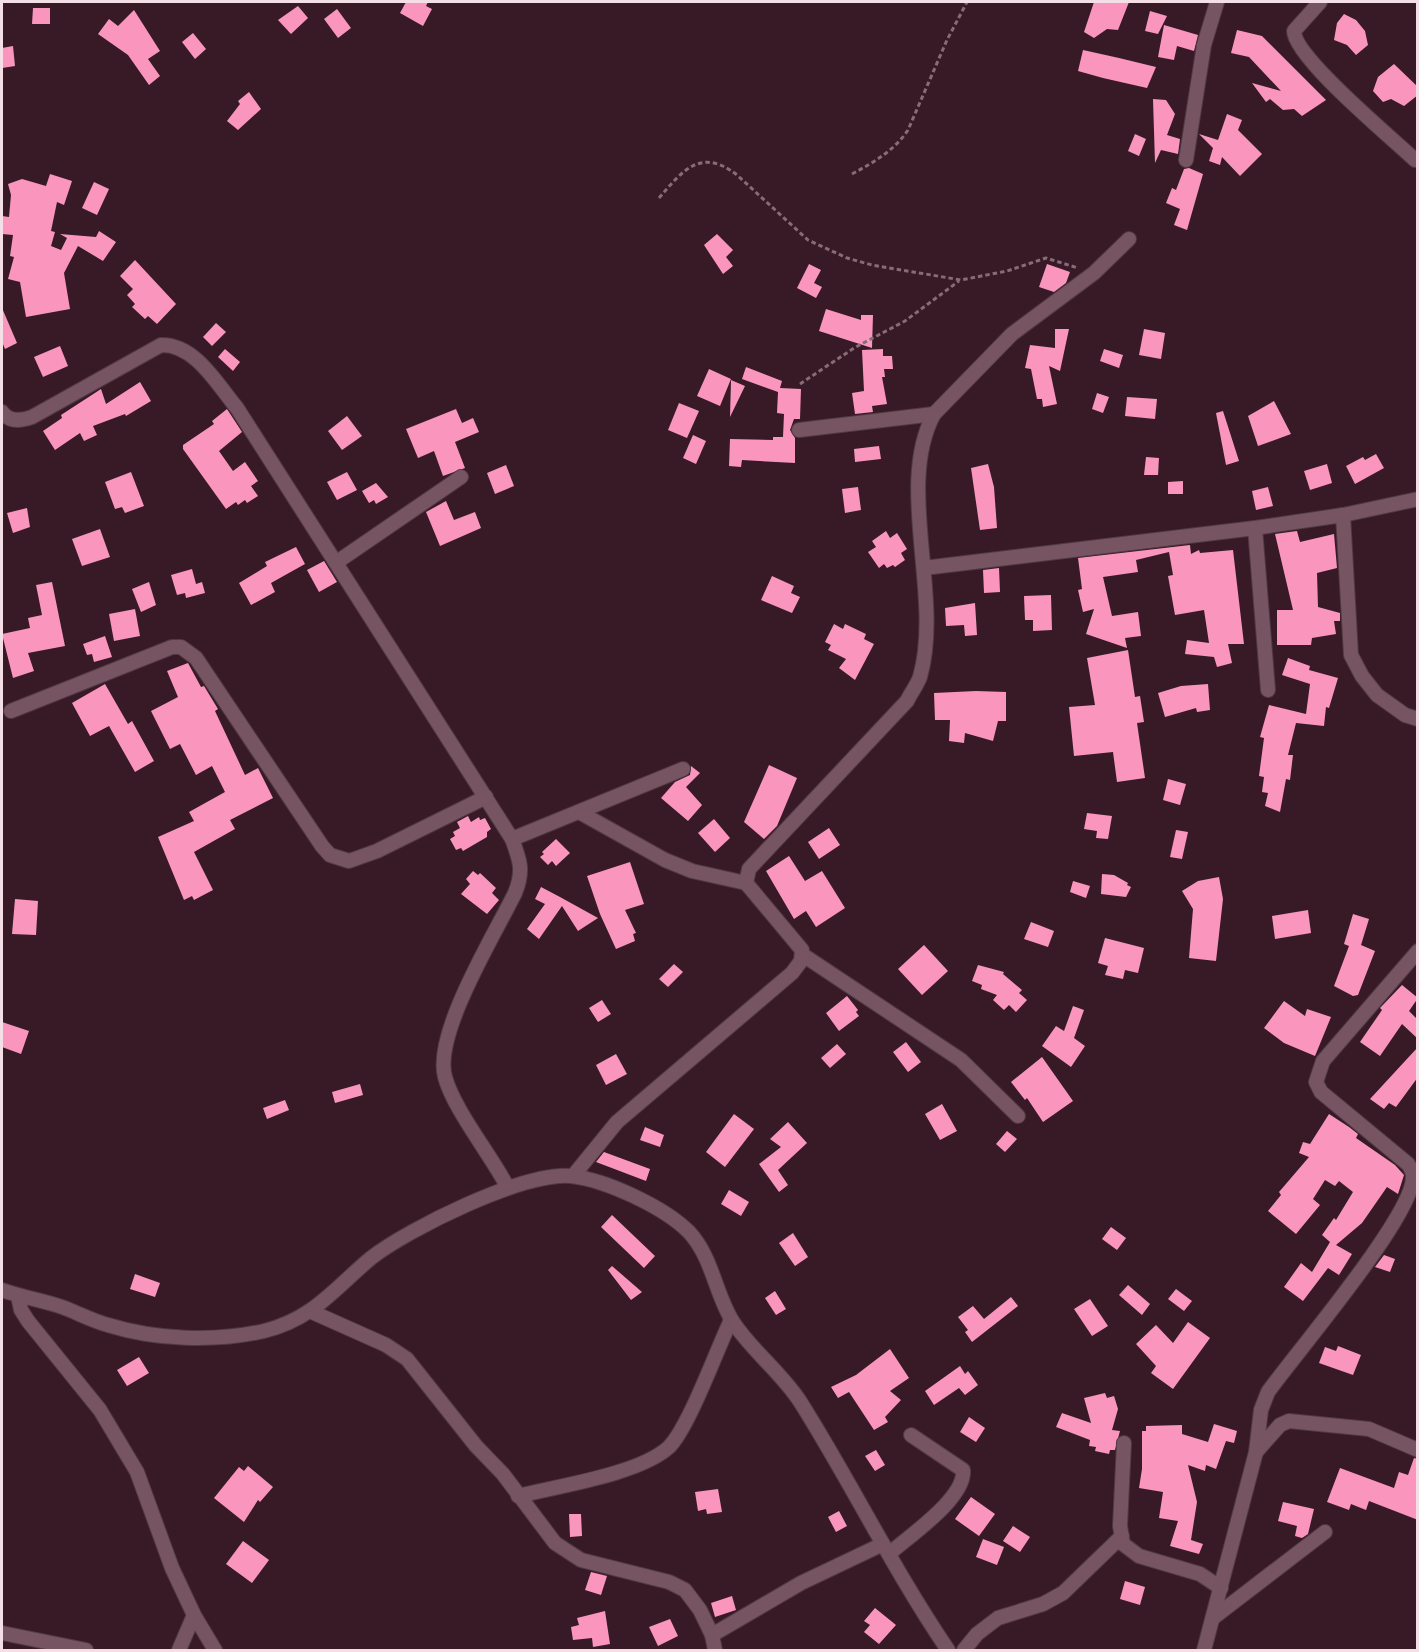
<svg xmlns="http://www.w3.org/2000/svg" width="1419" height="1652" viewBox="0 0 1419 1652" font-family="'Nunito Sans',sans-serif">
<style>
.building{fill:#fa96be}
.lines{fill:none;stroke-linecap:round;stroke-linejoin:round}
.street-casing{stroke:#513943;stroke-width:16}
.path{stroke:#866c76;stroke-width:3;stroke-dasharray:4.5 3;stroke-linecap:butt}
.street{stroke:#775461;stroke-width:14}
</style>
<rect width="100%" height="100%" fill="#371a26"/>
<g class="building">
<polygon points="406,2 428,2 426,6 432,9 423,26 400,13"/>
<polygon points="1094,2 1129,2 1118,30 1107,29 1094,38 1084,32"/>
<polygon points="298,6 308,18 291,34 278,20"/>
<polygon points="33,8 50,8 50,24 32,24"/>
<polygon points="337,9 351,28 338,38 324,19"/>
<polygon points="134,10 160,51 148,59 160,76 149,85 128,55 98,34 109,19 118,26"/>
<polygon points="1150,11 1167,16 1158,34 1145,31"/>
<polygon points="1344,14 1356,20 1365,31 1368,45 1356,55 1347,45 1334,40 1337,23"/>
<polygon points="1164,25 1198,35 1194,51 1177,46 1174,60 1158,57"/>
<polygon points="1237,30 1262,36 1326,100 1302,116 1294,109 1283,110 1270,99 1266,102 1252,83 1281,91 1249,57 1231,53"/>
<polygon points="193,33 206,49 195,59 182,42"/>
<polygon points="13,46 15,66 2,68 2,48"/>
<polygon points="1083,50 1119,58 1156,67 1147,88 1103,78 1078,71"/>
<polygon points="1394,64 1418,87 1418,95 1404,106 1391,99 1383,102 1373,91 1378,77"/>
<polygon points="249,92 261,109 238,130 227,121 240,104 238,101"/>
<polygon points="1153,99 1166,100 1175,114 1167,135 1180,139 1178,154 1161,150 1155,163"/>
<polygon points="1227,114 1242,120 1238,130 1262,154 1240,176 1222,157 1220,165 1209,161 1213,148 1199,134 1218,140"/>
<polygon points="1135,134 1146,139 1139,156 1128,151"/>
<polygon points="1189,168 1203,174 1187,230 1174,225 1180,209 1166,203 1172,188 1176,190 1184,169"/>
<polygon points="50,174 72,181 64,205 57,202 51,231 55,232 51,246 61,250 67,238 60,234 96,237 99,231 116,242 103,261 78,246 64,273 70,309 26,317 20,282 8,279 14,257 10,256 13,235 2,234 2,216 9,217 11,195 8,184 22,179 46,186"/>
<polygon points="94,182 109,189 97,215 82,208"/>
<polygon points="717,234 733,250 726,257 733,266 723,274 704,245"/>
<polygon points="135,260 176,304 157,324 148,316 145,319 132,307 135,304 127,295 133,289 120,276"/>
<polygon points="809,264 821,270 814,283 822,287 816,298 797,288"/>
<polygon points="1047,264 1070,272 1066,283 1054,292 1039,287"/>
<polygon points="2,308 17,343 5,349 2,342"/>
<polygon points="826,309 861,320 861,315 873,315 872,348 819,331"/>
<polygon points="216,323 226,332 212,346 203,337"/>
<polygon points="1055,329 1069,329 1060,371 1049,366 1057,404 1043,407 1042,399 1037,399 1031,369 1025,368 1030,345 1055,348"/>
<polygon points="1144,329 1165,333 1161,359 1139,355"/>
<polygon points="60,346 68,366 43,377 34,357"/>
<polygon points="225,349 240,362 233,371 218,357"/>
<polygon points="883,349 883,356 892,356 893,369 884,369 885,377 882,377 887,404 872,406 873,412 855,414 852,393 864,391 862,350"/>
<polygon points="1104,349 1123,355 1119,368 1100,361"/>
<polygon points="746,367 782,381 780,388 801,389 800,419 794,419 790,430 795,438 795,463 742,460 741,467 729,466 730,439 773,440 773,437 783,437 784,414 777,413 778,392 742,379"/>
<polygon points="709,369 731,379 720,406 697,396"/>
<polygon points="731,380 745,386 730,417"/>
<polygon points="140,382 151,401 126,416 125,414 93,426 97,435 84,441 80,433 55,450 43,431 62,418 61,415 101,389 106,404"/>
<polygon points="1097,393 1109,397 1103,413 1092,409"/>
<polygon points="1127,397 1157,399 1155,419 1125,416"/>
<polygon points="1274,401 1291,434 1258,446 1248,416"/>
<polygon points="679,403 699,411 687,438 668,430"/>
<polygon points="227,409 242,432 219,451 233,471 245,462 258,481 251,486 258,496 247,503 245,500 238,505 236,502 226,509 183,449 183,445 214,424 212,421"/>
<polygon points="456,409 462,423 473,418 479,432 455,442 465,468 443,476 434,451 418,458 406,429"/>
<polygon points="1223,411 1239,461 1226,465 1216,413"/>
<polygon points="347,416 362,436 342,450 328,431"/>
<polygon points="693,435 706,441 696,464 683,458"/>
<polygon points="879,446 881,459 855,462 854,449"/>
<polygon points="1376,454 1384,468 1355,484 1346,466 1363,457 1365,460"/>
<polygon points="1146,457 1159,458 1158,475 1144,475"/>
<polygon points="988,464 994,487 997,528 980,530 971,468"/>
<polygon points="1327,464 1332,483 1310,490 1304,471"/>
<polygon points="506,465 514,486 495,494 487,473"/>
<polygon points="131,472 144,506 125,513 122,507 115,509 105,482"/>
<polygon points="347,472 357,490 337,500 327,482"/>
<polygon points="1183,481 1183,494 1168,494 1168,482"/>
<polygon points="376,483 388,497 376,504 374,500 369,503 362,491"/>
<polygon points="858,487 861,510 845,513 842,489"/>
<polygon points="1268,487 1273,506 1256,510 1252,491"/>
<polygon points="446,501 454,520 475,512 481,528 440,546 426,512"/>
<polygon points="27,508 30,527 13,533 7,513"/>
<polygon points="100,529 110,557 82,566 72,539"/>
<polygon points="886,531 890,538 897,533 907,549 901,553 905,560 895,567 893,565 887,568 884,564 879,568 868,552 876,547 872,541"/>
<polygon points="1297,531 1300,542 1334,534 1337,568 1317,573 1318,607 1340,613 1340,621 1334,621 1336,634 1312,638 1311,645 1277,645 1277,610 1293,610 1275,534"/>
<polygon points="1190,545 1191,554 1199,550 1200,553 1233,550 1244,644 1228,644 1232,663 1217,667 1214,657 1185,654 1187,640 1209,643 1204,610 1175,615 1168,576 1173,575 1169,552 1136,560 1138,572 1103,577 1112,616 1138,612 1141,636 1125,638 1127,648 1086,634 1094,609 1083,612 1078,590 1082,589 1078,558"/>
<polygon points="296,547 305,564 271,583 275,592 251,605 239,583 267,566 265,562"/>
<polygon points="324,561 337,582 319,592 307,570"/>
<polygon points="999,568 1000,592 984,593 983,570"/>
<polygon points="192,569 196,584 202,582 205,593 186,598 185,593 177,595 171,575"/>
<polygon points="772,576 794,586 791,593 800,597 792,613 761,600"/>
<polygon points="52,582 65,646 28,653 34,671 13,678 2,634 30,628 28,618 42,615 36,585"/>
<polygon points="149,582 156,605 141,612 132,589"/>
<polygon points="1051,595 1052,630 1033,631 1033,620 1025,620 1024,596"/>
<polygon points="975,603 977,635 965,636 964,625 946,626 945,608"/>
<polygon points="135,609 140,636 114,641 109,614"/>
<polygon points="834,624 843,629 845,624 866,634 864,639 874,644 855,680 839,668 846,659 828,650 831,645 825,642"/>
<polygon points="105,636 112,657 94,662 92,654 87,655 83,644"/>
<polygon points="1128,650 1135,697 1140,696 1144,722 1137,723 1145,778 1117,782 1113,752 1074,756 1069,707 1095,705 1087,658"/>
<polygon points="1288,658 1310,666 1309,670 1338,678 1329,708 1326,707 1324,726 1296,723 1288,755 1293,755 1290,780 1286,779 1280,812 1265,806 1268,793 1262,792 1264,777 1259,776 1264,738 1260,737 1269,705 1306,714 1310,684 1282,675"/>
<polygon points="188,663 201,687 204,686 218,709 215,711 245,775 258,768 273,798 230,820 235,829 194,852 213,890 194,900 192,896 184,900 158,837 194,821 189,812 225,792 212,766 196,775 180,744 170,749 151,711 178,697 167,671"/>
<polygon points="105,684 128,724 132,721 154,761 135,772 109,726 90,736 72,703"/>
<polygon points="1208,684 1210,710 1197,712 1196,708 1165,717 1158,693 1181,686"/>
<polygon points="976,691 1006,692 1006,721 998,721 993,741 965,733 964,743 949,741 950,720 935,720 934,693"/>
<polygon points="769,765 797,778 777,826 764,839 744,822"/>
<polygon points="691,766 700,773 686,787 702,805 688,821 661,798 675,782 690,775"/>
<polygon points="1168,779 1186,784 1180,805 1163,800"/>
<polygon points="1087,813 1112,816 1108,839 1096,838 1097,831 1084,829"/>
<polygon points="468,816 471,822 479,817 480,820 485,818 491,829 487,832 487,837 463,851 461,848 456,850 450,839 455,836 453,832 460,828 457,822"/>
<polygon points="714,819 730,838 715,852 698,833"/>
<polygon points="829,828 840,845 819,859 808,842"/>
<polygon points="1176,830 1188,832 1182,859 1170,857"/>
<polygon points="556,839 570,853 556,866 552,861 548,865 540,857 544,854 542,852"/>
<polygon points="789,856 805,881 822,871 845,908 816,927 806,911 794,919 766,871"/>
<polygon points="630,862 644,904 625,910 636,933 633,934 635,941 616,949 600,914 587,876"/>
<polygon points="473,871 478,875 480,873 496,888 492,893 499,900 487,914 461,894 470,884 466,879"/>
<polygon points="1102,874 1114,875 1128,883 1127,885 1131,887 1126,897 1101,894"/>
<polygon points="1219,877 1223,899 1216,961 1189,958 1193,909 1182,891 1198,881"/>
<polygon points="1073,881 1090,886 1086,898 1070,892"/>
<polygon points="541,887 560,897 598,918 578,931 562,906 539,939 527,929 545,904 535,899"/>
<polygon points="15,899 38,901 36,935 12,934"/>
<polygon points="1308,910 1311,933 1275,939 1272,916"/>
<polygon points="1353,914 1369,919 1361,945 1375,951 1358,995 1353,996 1334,986 1349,946 1344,944"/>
<polygon points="1031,922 1054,931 1048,947 1024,939"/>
<polygon points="1105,938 1144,948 1138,973 1125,970 1123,979 1105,975 1108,966 1098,963"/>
<polygon points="924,945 948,971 922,995 898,969"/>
<polygon points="674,964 683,972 668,987 659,979"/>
<polygon points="978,965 1004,972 1003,974 1022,990 1019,993 1027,1000 1016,1012 1009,1005 1004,1010 993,1000 997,995 981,989 982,985 972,981"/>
<polygon points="1402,985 1418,998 1409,1011 1418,1020 1418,1039 1402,1024 1380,1056 1360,1042 1382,1010 1380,1008"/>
<polygon points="847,996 858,1010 856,1012 859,1016 839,1031 826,1013"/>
<polygon points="602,1000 611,1014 598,1022 589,1008"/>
<polygon points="1284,1001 1305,1016 1307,1009 1331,1017 1315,1056 1284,1043 1264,1028"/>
<polygon points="1073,1006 1084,1010 1074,1038 1085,1046 1071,1067 1042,1046 1056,1026 1064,1031"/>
<polygon points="2,1022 29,1031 21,1054 2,1047"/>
<polygon points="906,1042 921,1062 908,1072 893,1052"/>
<polygon points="837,1044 846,1054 830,1068 821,1058"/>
<polygon points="1418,1047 1418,1077 1396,1107 1389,1103 1384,1109 1370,1099"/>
<polygon points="616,1054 627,1074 606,1085 596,1065"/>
<polygon points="1042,1057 1073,1101 1043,1122 1027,1098 1025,1100 1011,1082"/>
<polygon points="360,1084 363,1095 335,1103 332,1092"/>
<polygon points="285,1100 289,1110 267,1119 263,1108"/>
<polygon points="942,1104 957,1131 940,1140 925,1114"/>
<polygon points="734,1114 754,1129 725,1167 706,1152"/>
<polygon points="1329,1114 1349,1127 1358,1134 1356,1138 1395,1165 1404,1175 1398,1194 1387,1187 1362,1223 1336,1245 1352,1254 1339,1275 1328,1268 1303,1301 1284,1287 1301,1263 1312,1272 1330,1242 1322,1235 1334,1218 1336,1220 1353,1192 1339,1181 1335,1186 1325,1180 1313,1199 1320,1205 1296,1234 1268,1211 1281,1195 1279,1192 1309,1157 1299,1153 1303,1142 1310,1144"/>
<polygon points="788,1122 807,1143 778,1170 788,1185 779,1192 759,1164 781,1147 770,1139"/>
<polygon points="645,1127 664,1135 660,1147 640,1140"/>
<polygon points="1007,1131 1017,1139 1005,1152 996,1144"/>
<polygon points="604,1152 650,1169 646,1181 596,1162"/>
<polygon points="729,1190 749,1202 741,1216 721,1204"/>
<polygon points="612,1215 655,1256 644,1268 601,1227"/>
<polygon points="1111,1227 1126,1238 1117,1250 1102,1239"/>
<polygon points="793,1233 808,1257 795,1266 779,1243"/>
<polygon points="1384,1255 1395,1259 1390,1272 1375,1267"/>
<polygon points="612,1266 642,1292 631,1300 608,1270"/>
<polygon points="135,1274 160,1283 155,1297 130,1289"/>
<polygon points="1128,1285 1150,1304 1142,1315 1119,1295"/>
<polygon points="1176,1289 1192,1301 1184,1311 1168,1299"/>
<polygon points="775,1291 786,1309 776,1315 765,1298"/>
<polygon points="1011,1297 1018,1306 972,1342 965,1332 968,1330 958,1317 973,1306 984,1319"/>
<polygon points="1090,1299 1108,1326 1092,1336 1074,1309"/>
<polygon points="1188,1322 1210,1338 1173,1389 1151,1373 1156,1366 1136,1344 1156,1325 1173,1343"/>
<polygon points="1338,1346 1361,1355 1353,1375 1319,1363 1325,1347 1336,1351"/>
<polygon points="890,1349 909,1378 890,1391 901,1400 885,1417 888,1422 874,1430 849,1392 838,1398 831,1387 856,1375"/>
<polygon points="139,1357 149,1373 127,1386 117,1370"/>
<polygon points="960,1366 965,1374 968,1371 978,1385 965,1395 959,1388 934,1405 925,1391"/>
<polygon points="1105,1393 1107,1398 1114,1396 1118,1409 1112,1430 1120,1431 1115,1450 1110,1450 1109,1454 1095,1451 1096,1447 1089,1446 1090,1440 1056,1427 1062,1413 1091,1423 1084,1398"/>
<polygon points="969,1417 985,1428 976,1442 960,1432"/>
<polygon points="1214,1424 1237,1431 1234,1443 1226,1441 1216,1469 1206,1465 1205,1471 1188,1465 1197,1502 1191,1540 1203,1544 1199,1554 1170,1546 1178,1521 1159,1518 1163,1492 1139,1488 1142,1469 1142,1431 1146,1431 1146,1426 1182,1425 1182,1434 1208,1442"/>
<polygon points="876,1450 885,1465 875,1471 865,1456"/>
<polygon points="1414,1458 1418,1459 1418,1520 1369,1501 1366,1510 1351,1504 1349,1510 1327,1502 1340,1468 1394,1488 1399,1472 1408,1475"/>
<polygon points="248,1466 273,1487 260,1502 258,1500 244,1522 214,1498 239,1467 244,1471"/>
<polygon points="718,1489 722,1512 707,1514 706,1509 698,1511 695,1492"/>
<polygon points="971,1497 995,1514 979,1536 955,1519"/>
<polygon points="1283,1502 1314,1509 1308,1534 1302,1538 1295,1536 1297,1526 1278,1521"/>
<polygon points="839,1511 847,1526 836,1532 828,1517"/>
<polygon points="569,1514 581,1514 582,1536 570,1537"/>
<polygon points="1013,1526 1030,1537 1020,1552 1003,1541"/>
<polygon points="983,1539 1004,1547 997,1565 976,1557"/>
<polygon points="243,1541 269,1560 252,1583 226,1564"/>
<polygon points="591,1572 607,1576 601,1595 585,1590"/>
<polygon points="1125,1581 1145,1587 1140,1605 1120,1599"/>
<polygon points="732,1596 736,1610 715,1617 711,1603"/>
<polygon points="875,1608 896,1625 879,1644 864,1632 870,1625 864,1621"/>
<polygon points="605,1611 610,1644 593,1647 592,1638 573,1640 571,1627 579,1625 577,1618"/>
<polygon points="670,1619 678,1636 658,1646 649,1627"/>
</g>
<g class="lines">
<g class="street-casing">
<g id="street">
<path d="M1320,2L1294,31C1294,57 1392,138 1415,160"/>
<polyline points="1186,160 1204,45 1217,2"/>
<path d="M2,412C9,422 21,421 32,417L161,345C195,344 217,384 237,408L512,839C520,860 524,871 515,893C495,934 433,1034 445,1077C454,1110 491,1155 508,1188"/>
<polyline points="799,430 934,414"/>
<polyline points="1343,515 1351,655 1362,676 1377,695 1405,715 1418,719"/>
<polyline points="1255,528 1268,690"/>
<polyline points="337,562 461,477"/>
<polyline points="924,568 1255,528 1343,515 1418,499"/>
<polyline points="11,711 172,647 181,647 196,658 322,846 330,855 349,861 377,851 486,797"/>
<polyline points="579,812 665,860 692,871 746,883"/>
<polyline points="512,839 683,769"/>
<polyline points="803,955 961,1060 1018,1116"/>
<path d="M573,1176L617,1122L792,973L801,961L802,950L746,883L749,869L907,701C911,693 917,685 920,677C943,596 895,486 934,414L1012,334L1094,273L1129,239"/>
<path d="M2,1290C21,1297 42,1300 62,1307C78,1313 93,1321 108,1325C156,1340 215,1342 264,1331C313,1319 334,1289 371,1258C408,1229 525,1171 571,1176C606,1180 664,1207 689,1232C713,1258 715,1294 733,1322C752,1351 782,1373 801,1403C852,1484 894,1571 948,1650"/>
<polyline points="18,1296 21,1310 28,1321 100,1410 137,1472 172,1568 194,1615 215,1650"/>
<polyline points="312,1312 386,1345 407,1359 476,1446 503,1474 555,1543 581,1560 669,1582 685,1590 700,1610 712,1635 715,1650"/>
<polyline points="1124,1443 1120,1526 1123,1544 1139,1556 1200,1574 1221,1588"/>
<polyline points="1256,1452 1280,1425 1289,1421 1369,1429 1418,1450"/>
<path d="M518,1496C558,1486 640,1474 669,1447C689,1427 717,1349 731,1320"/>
<path d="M889,1554C909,1536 966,1498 963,1470L911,1435"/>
<polyline points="1213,1618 1325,1532"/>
<polyline points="2,1633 86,1650"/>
<polyline points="712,1635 801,1583 883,1544"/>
<polyline points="179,1650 194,1615"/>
<polyline points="964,1650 977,1634 998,1618 1043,1604 1063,1593 1122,1536"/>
<path d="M1204,1650L1256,1452L1261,1410L1268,1392C1295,1354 1415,1214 1413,1176C1413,1172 1410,1167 1408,1164L1321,1092L1316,1082L1323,1061L1418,951"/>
</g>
</g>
<g class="path">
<path d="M852,174C874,162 894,151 908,130L947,40L967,2"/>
<path d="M659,198C683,170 701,147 737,175L808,240L847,258L872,265L961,280L1007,271L1046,258L1078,268"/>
<polyline points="800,384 854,348 905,321 959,281"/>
</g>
<use href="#street" class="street"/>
</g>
<rect width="1419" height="1652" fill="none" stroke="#f4dfe6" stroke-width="6"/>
</svg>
